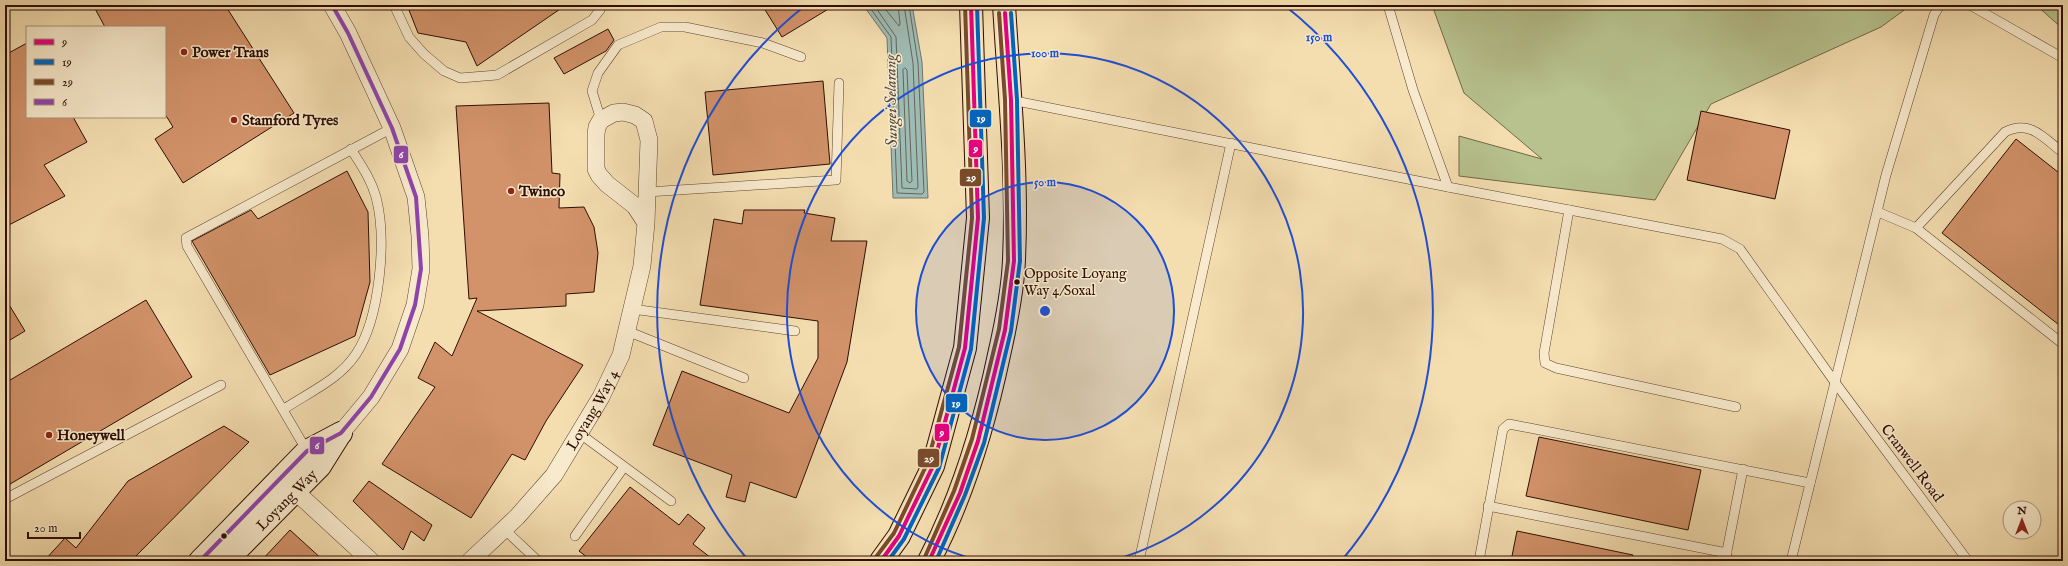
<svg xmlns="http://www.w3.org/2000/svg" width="2068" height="566" viewBox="0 0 2068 566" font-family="'IM FELL English',serif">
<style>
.green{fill:#b7c28e;stroke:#726848}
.water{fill:#9ebbb3;stroke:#71756c}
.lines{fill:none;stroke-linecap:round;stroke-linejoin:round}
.shore{stroke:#66645a;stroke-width:1}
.building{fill:#d2926a;stroke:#2e0d02}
.lane-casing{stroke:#60412e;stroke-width:10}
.street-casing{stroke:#60412e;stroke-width:18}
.secondary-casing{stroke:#2e0d02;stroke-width:24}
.primary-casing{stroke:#2e0d02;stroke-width:24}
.lane{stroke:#f8eacc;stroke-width:9}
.street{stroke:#f8eacc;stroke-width:17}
.secondary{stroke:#f8eacc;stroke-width:22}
.primary{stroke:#f4deb0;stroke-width:22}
.bus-1-casing{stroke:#f8eacc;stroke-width:7}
.bus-2-casing{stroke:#f8eacc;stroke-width:7}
.bus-3-casing{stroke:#f8eacc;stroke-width:7}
.bus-4-casing{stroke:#f8eacc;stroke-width:7}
.bus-1{stroke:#e5007d;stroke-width:4}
.bus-2{stroke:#0065bd;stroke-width:4}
.bus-3{stroke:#7a4b2a;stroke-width:4}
.bus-4{stroke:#8e44ad;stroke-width:4}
.ring{fill:none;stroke:#1d4ed8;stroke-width:2}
.poi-dot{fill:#8f2418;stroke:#f8eacc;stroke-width:1.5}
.bus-dot{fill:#2e0d02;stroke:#f8eacc;stroke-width:1.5}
.labels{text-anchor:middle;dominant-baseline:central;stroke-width:3;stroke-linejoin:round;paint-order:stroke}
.bus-label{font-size:14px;fill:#2e0d02;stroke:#f8eacc;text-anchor:start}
.poi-label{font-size:15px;font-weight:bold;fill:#2e0d02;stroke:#f8eacc;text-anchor:start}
.street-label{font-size:15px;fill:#2e0d02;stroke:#f8eacc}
.water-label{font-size:16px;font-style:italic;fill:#554a40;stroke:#f8eacc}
.centre{fill:#1d4ed8;stroke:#f8eacc;stroke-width:2}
.ring-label{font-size:12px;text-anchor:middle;font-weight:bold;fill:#1d4ed8;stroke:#f8eacc;stroke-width:3;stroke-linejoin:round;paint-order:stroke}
.line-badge{stroke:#f8eacc;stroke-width:1.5}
.badge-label{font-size:11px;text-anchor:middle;font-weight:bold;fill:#fff}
</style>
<rect width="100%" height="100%" fill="#f4deb0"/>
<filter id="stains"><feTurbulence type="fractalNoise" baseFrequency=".005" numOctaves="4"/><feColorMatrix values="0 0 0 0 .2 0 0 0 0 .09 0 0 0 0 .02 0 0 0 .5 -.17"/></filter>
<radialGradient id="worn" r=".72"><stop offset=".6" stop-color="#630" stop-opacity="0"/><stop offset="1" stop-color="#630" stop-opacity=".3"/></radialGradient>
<g class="green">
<polygon points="1432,5 1911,5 1881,27 1711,104 1655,200 1459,176 1459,136 1542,159 1464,93"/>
<polygon points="2036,5 2063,5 2063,29"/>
</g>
<polygon class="water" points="863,5 912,5 922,62 928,198 893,198 887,38"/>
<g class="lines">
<g class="shore">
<polyline points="868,5 891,37 897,193 922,194 924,192 918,63 909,5"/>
<polyline points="874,5 896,37 902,188 917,189 918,187 913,63 904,5"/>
<polyline points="882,5 899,26 900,24 898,5"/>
<polygon points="905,68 907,70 912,181 910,183 907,181 903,70"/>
</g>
</g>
<g class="building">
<polygon points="93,5 225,5 294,113 183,183 155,139 173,127 165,114 165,27 105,27"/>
<polygon points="407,5 566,5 477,66 466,42 418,33"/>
<polygon points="762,5 835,5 782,37"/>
<polygon points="608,29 614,40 606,51 564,74 554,58"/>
<polygon points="27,43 27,117 73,117 87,142 44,165 65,196 5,227 5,55"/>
<polygon points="823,81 830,164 713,175 705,92"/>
<polygon points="549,103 552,173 560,174 559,208 584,207 594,227 598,253 594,292 566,294 566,306 477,311 583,365 546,421 525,460 512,454 471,518 382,464 435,387 418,378 435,342 452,356 477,298 469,299 456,106"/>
<polygon points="1701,111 1790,130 1775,199 1687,180"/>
<polygon points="2016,139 2063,176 2063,328 1942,233"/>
<polygon points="347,171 368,212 370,282 355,336 270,375 192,241 251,210 258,219"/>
<polygon points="744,210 805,210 804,213 835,218 831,241 867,241 847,362 796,498 750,482 745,502 726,497 732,475 653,445 682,371 789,413 818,358 818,321 700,305 714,219 742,224"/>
<polygon points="5,298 25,331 5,343"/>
<polygon points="146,300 192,377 5,487 5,383"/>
<polygon points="224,426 249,442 131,561 44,561 65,538 76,548 128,481"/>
<polygon points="1539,437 1701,470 1688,530 1526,496"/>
<polygon points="369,481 432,525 424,541 411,531 403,550 353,501"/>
<polygon points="630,487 679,525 688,514 705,528 693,544 715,561 592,561 579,551"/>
<polygon points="290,530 324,561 261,561"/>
<polygon points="1517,531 1633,555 1632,561 1511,561"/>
</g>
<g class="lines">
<g class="lane-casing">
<g id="lane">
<polyline points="394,5 409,37 424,54 444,71 460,78 497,75 592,20 600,10 601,5"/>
<polyline points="1388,5 1413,90 1448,187"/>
<polyline points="1970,5 2063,58"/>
<polyline points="1011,100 1448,187 1722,239 1740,249 1834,381 1968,561"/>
<polyline points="601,120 592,91 598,73 618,45 661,27 685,27 763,43 801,57"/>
<polyline points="647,192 836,180 839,83"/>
<polyline points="1569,210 1544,353 1545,363 1556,368 1736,407"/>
<polyline points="1878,212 1916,228 2063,344"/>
<path d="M1916,228L2005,132C2030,119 2044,138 2063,153"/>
<polyline points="632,309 795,331"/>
<polyline points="627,331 744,378"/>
<path d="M284,409C308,393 340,379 356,354C380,318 387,239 376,197C371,179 361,165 351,149"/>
<polyline points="579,433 671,501"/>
<polyline points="307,451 187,246 186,238 392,128"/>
<polyline points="5,499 221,385"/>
<polyline points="1488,506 1727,553"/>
<polyline points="504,529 538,561"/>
<polyline points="575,536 624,467"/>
<polyline points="1139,561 1231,143"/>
<polyline points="1479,561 1503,429 1509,424 1810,483"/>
<polyline points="1725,561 1743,469"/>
<polyline points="1791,561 1886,175 1934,15 1940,5"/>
</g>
</g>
<g class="street-casing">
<g id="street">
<polyline points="332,5 348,33 392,128 416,197 420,236 421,269 415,305 400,349 371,397 341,433"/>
<polyline points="295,491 371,561"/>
<path id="s1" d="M470,561L517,517L554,475L601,397L621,355L642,266L646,223L649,140L644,121L635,115L623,112L614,113L601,120L597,127L596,134V169L599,175L607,184L635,206L646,223"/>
</g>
</g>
<g class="secondary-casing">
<g id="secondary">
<polyline points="200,561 307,451 341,433"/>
<path id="s2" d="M226,561L320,466L340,434"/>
</g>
</g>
<g class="primary-casing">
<g id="primary">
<polyline points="881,561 899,536 933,466 965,348 978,218 971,5"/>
<path d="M929,561C963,496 984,426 999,355C1006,324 1013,291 1014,259C1018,175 1009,89 1004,5"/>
</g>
</g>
<use href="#lane" class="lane"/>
<use href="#street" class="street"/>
<use href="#secondary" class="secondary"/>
<use href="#primary" class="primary"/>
<g class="bus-1-casing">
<g id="bus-1">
<polyline points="881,561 899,536 933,466 965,348 978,218 971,5"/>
<polyline points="929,561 960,493 978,441 1005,330 1014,261 1011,100 1005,13"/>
</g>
</g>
<g class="bus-2-casing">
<g id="bus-2">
<polyline points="888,561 904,539 939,468 971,349 984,218 977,5"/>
<polyline points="936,561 965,495 984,443 1011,331 1020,261 1017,100 1011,13"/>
</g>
</g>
<g class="bus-3-casing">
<g id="bus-3">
<polyline points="876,557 894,533 927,464 959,347 972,218 965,5"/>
<polyline points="924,559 954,491 972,439 999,329 1008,261 1005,100 999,13"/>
</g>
</g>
<g class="bus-4-casing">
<polyline id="bus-4" points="200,561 307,451 341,433 371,397 400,349 415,305 421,269 416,197 392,128 348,33 332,5"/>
</g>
<use href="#bus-1" class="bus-1"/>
<use href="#bus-2" class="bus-2"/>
<use href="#bus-3" class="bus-3"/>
<use href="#bus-4" class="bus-4"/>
</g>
<circle cx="1045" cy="311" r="129" fill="#1d4ed8" fill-opacity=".12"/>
<g class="ring">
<circle cx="1045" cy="311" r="129"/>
<path d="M980 561A258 258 0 1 1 1110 561"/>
<path d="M748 560A388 388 0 0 1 806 5M1284 5A388 388 0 0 1 1342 560"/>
</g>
<g class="poi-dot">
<circle cx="184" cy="52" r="4"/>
<circle cx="234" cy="120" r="4"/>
<circle cx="511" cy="191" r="4"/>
<circle cx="49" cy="435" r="4"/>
</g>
<g class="bus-dot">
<circle cx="1017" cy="282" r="3.5"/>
<circle cx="224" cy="536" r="3.5"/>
</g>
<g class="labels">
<g class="bus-label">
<text x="1024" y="274">Opposite Loyang<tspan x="1024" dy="17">Way 4/Soxal</tspan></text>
</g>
<g class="poi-label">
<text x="192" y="52">Power Trans</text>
<text x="242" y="120">Stamford Tyres</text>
<text x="519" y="191">Twinco</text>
<text x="57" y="435">Honeywell</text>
</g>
<g class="street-label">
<text stroke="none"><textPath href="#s1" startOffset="196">Loyang Way 4</textPath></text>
<text transform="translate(1912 463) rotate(53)">Cranwell Road</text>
<text stroke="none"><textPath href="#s2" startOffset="86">Loyang Way</textPath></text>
</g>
<g class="water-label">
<text transform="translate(892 101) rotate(-91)">Sungei Selarang</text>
</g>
</g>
<circle cx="1045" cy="311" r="6" class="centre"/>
<g class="ring-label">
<text x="1319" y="41">150 m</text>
<text x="1045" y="57">100 m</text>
<text x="1045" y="186">50 m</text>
</g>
<g class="line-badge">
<rect x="969" y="109" width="23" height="19" rx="4" fill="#0065bd"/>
<rect x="968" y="139" width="15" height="19" rx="4" fill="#e5007d"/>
<rect x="393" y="145" width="16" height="19" rx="4" fill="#8e44ad"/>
<rect x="959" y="168" width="23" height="19" rx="4" fill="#7a4b2a"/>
<rect x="945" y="393" width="23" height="20" rx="4" fill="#0065bd"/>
<rect x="934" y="423" width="16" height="19" rx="4" fill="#e5007d"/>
<rect x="309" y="436" width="16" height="19" rx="4" fill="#8e44ad"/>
<rect x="917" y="448" width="23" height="20" rx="4" fill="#7a4b2a"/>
</g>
<g class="badge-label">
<text x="981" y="122">19</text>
<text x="976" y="152">9</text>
<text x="401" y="158">6</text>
<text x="971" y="181">29</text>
<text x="956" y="407">19</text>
<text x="942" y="436">9</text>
<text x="317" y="449">6</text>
<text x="929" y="462">29</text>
</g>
<rect width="2068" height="566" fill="none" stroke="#f4deb0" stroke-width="20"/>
<rect x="6" y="6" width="2056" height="554" fill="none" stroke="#2e0d02" stroke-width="2"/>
<rect x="10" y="10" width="2048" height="546" fill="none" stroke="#2e0d02"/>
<rect x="26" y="26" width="140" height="92" fill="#f8eacc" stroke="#a7927b"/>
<rect x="34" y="39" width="20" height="6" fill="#e5007d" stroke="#a7927b"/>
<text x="62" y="46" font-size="12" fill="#2e0d02">9</text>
<rect x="34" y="59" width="20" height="6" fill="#0065bd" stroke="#a7927b"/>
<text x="62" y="66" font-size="12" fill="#2e0d02">19</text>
<rect x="34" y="79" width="20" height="6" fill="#7a4b2a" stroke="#a7927b"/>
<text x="62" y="86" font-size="12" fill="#2e0d02">29</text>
<rect x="34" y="99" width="20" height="6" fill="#8e44ad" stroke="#a7927b"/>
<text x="62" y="106" font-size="12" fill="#2e0d02">6</text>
<g transform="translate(2022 520)"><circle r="19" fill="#f8eacc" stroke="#a7927b"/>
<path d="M0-3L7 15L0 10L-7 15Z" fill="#8f2418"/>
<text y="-6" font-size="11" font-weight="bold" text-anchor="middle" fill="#2e0d02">N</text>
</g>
<path d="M28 532v6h52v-6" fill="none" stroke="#2e0d02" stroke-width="2"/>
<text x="34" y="532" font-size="12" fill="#2e0d02" stroke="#f8eacc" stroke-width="3" paint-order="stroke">20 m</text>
<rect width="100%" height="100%" filter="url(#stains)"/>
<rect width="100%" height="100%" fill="url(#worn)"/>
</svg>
